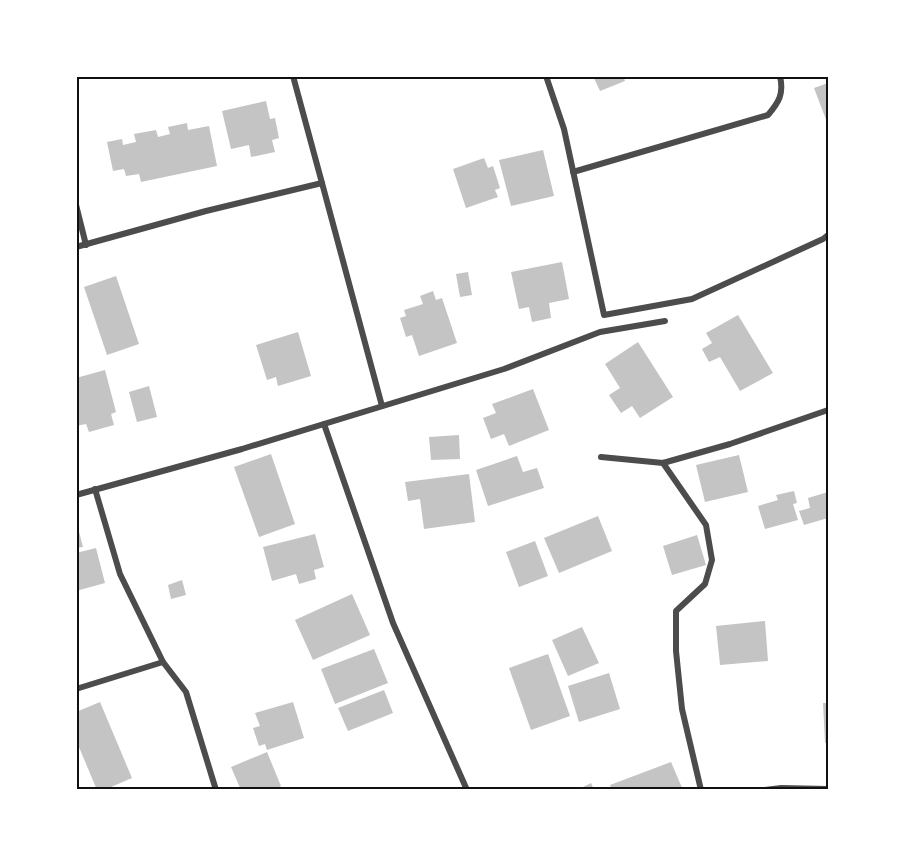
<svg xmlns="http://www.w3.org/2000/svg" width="905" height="866" viewBox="0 0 905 866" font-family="Figtree,sans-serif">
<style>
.building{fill:#c4c4c4}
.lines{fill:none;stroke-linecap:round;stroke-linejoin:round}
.minor{stroke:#4c4c4c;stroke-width:6}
.neatline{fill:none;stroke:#111;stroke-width:2}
</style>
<rect width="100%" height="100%" fill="#fff"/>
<g class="building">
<polygon points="593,76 623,76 625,81 600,91"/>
<polygon points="828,83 828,125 814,88"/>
<polygon points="266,101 270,119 275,118 279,138 272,140 275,152 251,157 249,145 231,149 222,111"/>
<polygon points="187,123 188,130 209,126 217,166 141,182 139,174 126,176 124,169 113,171 107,142 122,139 123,145 136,142 134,134 156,130 158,137 170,134 168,127"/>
<polygon points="543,150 554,196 511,206 499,160"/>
<polygon points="484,158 488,168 493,166 500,188 495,190 498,197 466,208 453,169"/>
<polygon points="562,262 569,299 549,303 551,318 532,322 529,307 519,309 511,272"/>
<polygon points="468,272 472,295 460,297 456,274"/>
<polygon points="116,276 139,344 107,355 84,287"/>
<polygon points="433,291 436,300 442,298 457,343 419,356 412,335 406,337 400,318 406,316 404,310 423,304 420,296"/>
<polygon points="738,315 773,373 740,391 720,357 709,362 702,349 712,343 706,333"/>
<polygon points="298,332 311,376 278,386 276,377 267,380 256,345"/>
<polygon points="638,342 673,397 640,418 632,406 621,413 609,395 620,388 605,364"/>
<polygon points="105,370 116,412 111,414 114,425 89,432 86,424 76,426 76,378"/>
<polygon points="149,386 157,417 137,422 129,392"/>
<polygon points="533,389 549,430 509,446 504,434 491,439 483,418 496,413 492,404"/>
<polygon points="459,435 460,459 431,460 429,437"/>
<polygon points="271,454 295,524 259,537 234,467"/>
<polygon points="739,455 748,492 705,502 696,465"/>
<polygon points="517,456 523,472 537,468 544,488 488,506 476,470"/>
<polygon points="469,474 475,522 424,529 420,499 408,501 405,482"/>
<polygon points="794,491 797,503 793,504 798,520 765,529 758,506 778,500 776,495"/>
<polygon points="828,492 828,518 804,525 799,511 810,508 808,498"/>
<polygon points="598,516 612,551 559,573 544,538"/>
<polygon points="77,524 83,547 76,548 76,525"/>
<polygon points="315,534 324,567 314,570 316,579 299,584 296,574 272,581 263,547"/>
<polygon points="697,535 706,565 672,575 663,546"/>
<polygon points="535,541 548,576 519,587 506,552"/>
<polygon points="96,548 105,583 76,591 76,553"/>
<polygon points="182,580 186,595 171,599 168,585"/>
<polygon points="352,594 370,635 313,660 295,620"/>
<polygon points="765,621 768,661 720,665 716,626"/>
<polygon points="582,627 599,663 568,676 552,640"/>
<polygon points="374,649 388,683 335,704 321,669"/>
<polygon points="548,654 570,716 531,730 509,668"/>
<polygon points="609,673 620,709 579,722 568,686"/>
<polygon points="384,690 393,713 348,731 338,708"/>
<polygon points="100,702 132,778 104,790 97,790 76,740 76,712"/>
<polygon points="293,702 304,738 267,750 265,744 259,746 253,728 260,726 255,713"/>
<polygon points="823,703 828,703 828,742 825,743"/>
<polygon points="267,752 281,786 274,790 241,790 231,767"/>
<polygon points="671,762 683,790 612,790 610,785"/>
<polygon points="591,783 594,790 577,790"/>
</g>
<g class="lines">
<g class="minor">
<polyline points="546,76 564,129 604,315 692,299 823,239 828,235"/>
<path d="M573,172L768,115C779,102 784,94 780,76"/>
<polyline points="322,183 382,406"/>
<polyline points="76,205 86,245"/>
<polyline points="76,247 206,211 322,183 293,76"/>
<polyline points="324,424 393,623 467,790"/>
<polyline points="601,457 663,463 730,444 828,410"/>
<polyline points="663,463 706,525 712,560 705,584 676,611 676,651 682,709 701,790"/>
<polyline points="95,489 120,574 163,662 186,692 216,790"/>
<polyline points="76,495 242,449 504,369 600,332 665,321"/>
<polyline points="76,689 163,662"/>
<polyline points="765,790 781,788 828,789"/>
</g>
</g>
<rect width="905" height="866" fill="none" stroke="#ffffff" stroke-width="156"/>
<rect x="78" y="78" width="749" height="710" class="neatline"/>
</svg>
